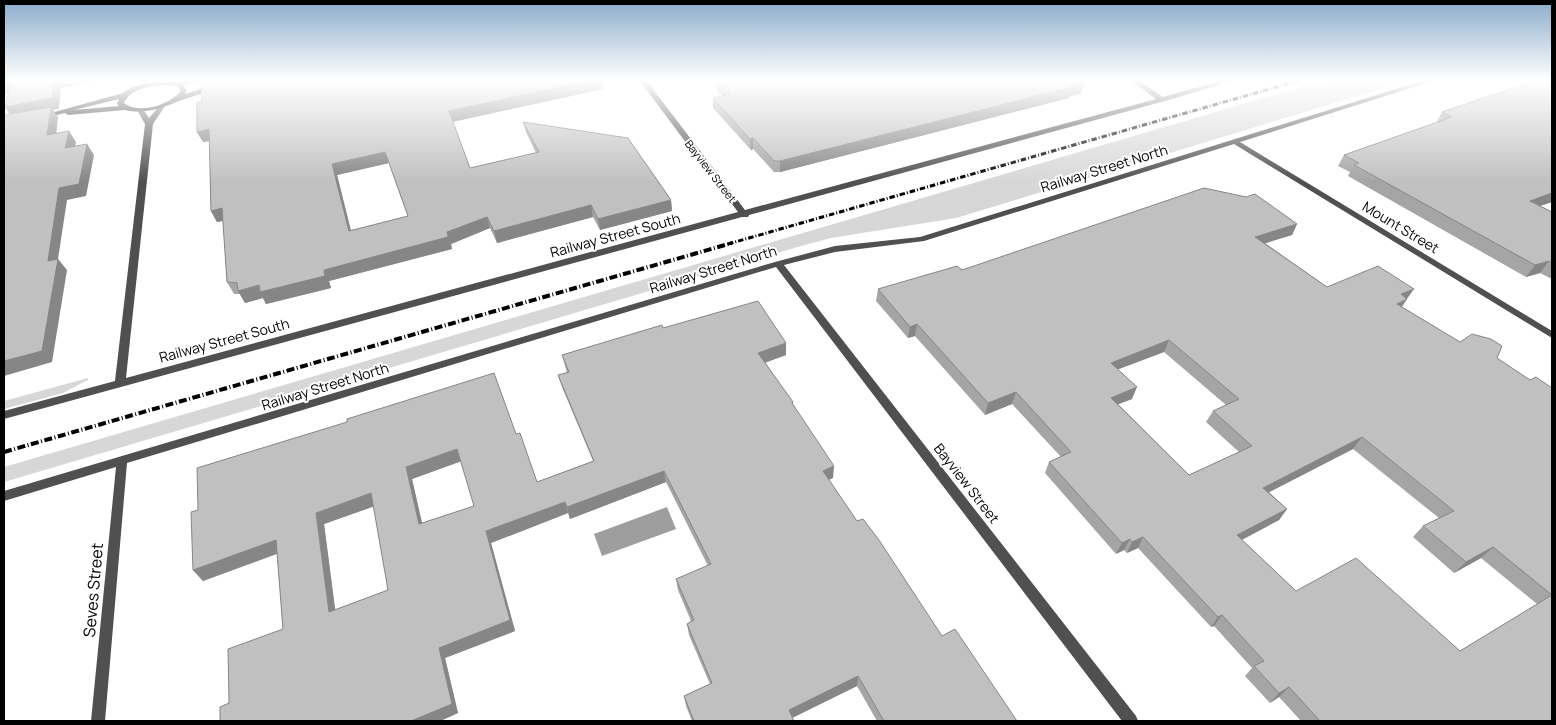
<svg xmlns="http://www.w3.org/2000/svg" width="1556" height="725" viewBox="0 0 1556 725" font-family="Manrope,sans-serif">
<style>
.green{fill:#d7d7d7}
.water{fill:#9e9e9e}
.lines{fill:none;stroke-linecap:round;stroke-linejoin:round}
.street{fill:#505050;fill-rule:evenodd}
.secondary{fill:#1d1d1d;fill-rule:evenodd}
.rail-far1{stroke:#000;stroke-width:3;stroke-dasharray:5.5 2 1 2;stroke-linecap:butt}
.rail{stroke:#000;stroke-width:4;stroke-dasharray:8 2.5 1 2.5;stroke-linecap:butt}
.wall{fill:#a5a5a5;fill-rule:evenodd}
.shaded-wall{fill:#868686}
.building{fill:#c0c0c0;stroke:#868686;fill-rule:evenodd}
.labels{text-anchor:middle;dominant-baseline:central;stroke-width:4;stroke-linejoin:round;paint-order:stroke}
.far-street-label{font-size:11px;fill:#000;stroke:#fff}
.street-label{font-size:14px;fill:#000;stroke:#fff}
.near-street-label{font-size:16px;fill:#000;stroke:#fff}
</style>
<rect width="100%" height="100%" fill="#fff"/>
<g class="green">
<polygon points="1325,80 1410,80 956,218 831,238 801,246 4,482 4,467"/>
<polygon points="88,378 88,380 63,393 4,409 4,401"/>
</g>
<polygon class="water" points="667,507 676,529 602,556 594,534"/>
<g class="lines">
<g class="street">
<polygon points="639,80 646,80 745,210 1156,99 1130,80 1138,80 1163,97 1224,80 1236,80 1165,101 749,215 748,217 742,217 4,419 4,411 115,381 145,124 137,110 139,109 143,109 149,118 160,105 165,106 153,124 126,378 738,212"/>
<polygon points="1425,80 1436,80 1240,142 1552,331 1552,338 1234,144 924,241 835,252 784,265 1136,716 1138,721 1122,721 776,267 127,463 105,721 91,721 116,467 4,501 4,491 775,262 835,246 920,237"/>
</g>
<path class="secondary" d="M190,80H210L183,85L187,91L185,94L228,80H239C226,88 208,91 194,96C170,103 151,116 125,110L68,115L65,113L44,118L40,116L123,93C143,78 167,84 190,80ZM163,85L177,86L181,91C169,105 139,115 124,103C130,89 149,86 163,85ZM119,99L117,104L119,106L74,110Z"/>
<polyline class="rail-far1" points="728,244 1301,80"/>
<polyline class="rail" points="4,452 732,243"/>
</g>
<g class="wall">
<path d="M204,80H602L603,89L452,122L470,168L536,153L526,132L523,122L671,200L672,211L600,230L593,217L497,243L490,228L451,244L452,249L329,281L331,288L266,304L263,298L245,303L240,294H234L227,282L223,221L217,222L211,211L210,141L203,142L197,132L205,82ZM389,163L408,216L351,231L337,175Z"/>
<polygon points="709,80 1088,80 1087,82 1084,83 1081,93 1070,96 1069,98 780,172 774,172 753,149 751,150 713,108 713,98 722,96"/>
<polygon points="1537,80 1552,202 1540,206 1552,212 1552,279 1540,273 1526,277 1348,176 1350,172 1338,166 1344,155 1436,123 1442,112"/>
<path d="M1297,224L1292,235L1265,243L1327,287L1407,299L1402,307L1460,342L1497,358L1530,380L1552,388V721H1301L1279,697L1270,703L1245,676L1252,668L1214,626L1211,627L1138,548L1127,553L1124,550L1116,554L1045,473L1049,462L1061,457L1012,404L985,415L915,336L908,338L876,301L878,289L962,270ZM1164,352L1226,405L1213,411L1206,422L1239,452L1189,475L1118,404L1132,399L1118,369ZM1353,449L1439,518L1423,526L1413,537L1454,573L1481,558L1537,604L1460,651L1296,591L1242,540L1279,520L1287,509L1269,492Z"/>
<path d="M663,328L786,355L765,362L793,405L833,478L829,480L857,521L942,636L1017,721H877L857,686L792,718L794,721H692L686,706L684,696L710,684L689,635L687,624L691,621L678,590L676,579L708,566L666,482L570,519L568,513L491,543L515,631L445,658L458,713L440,721H220L229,703L283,629L277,554L203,581L193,570L516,434L537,482L593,461L562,387L558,375L567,373L562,355ZM461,461L474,506L422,523L412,479ZM374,506L388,590L335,610L324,524Z"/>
</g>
<g class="shaded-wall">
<polygon points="55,80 101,80 61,88 59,109 53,110 58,117 55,146 47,135 12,118 5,107"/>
<polygon points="591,80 602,80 603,89 452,122 449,111"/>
<polygon points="1077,80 1088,80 1087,82 1084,83 1081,93 1070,96 1069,98 780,172 780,161 1070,86"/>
<polygon points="12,81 19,91 4,94 4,82"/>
<polygon points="209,129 215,140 203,142 197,132"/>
<polygon points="69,131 76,142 72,159 65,148"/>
<polygon points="753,138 753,149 751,150 750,139"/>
<polygon points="87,144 94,155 86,196 67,200 58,259 67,270 52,362 4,376 4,361 59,188"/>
<polygon points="385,152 389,163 337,175 354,243 349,231 332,164"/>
<polygon points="1552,193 1552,202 1522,212 1530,201"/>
<polygon points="671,200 672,211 600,230 598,219"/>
<polygon points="591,205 593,217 497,243 494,231"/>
<polygon points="222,208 228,220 217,222 211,211"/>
<polygon points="487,217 490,228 451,244 452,249 329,281 331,288 266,304 263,298 245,303 238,291 324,270 447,232"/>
<polygon points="1297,224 1292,235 1250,248 1255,237"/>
<polygon points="1549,261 1540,273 1526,277 1535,265"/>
<polygon points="1414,289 1399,310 1389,315 1401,294"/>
<polygon points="917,324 915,336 908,338 910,327"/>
<polygon points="1169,340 1164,352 1106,374 1111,363"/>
<polygon points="786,343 786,355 759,365 758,353"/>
<polygon points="1137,387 1132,399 1106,409 1111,398"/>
<polygon points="1016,392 1012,404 985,415 988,403"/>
<polygon points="1362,437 1353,449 1256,499 1263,488"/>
<polygon points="457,449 462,461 412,479 425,536 419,524 406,467"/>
<polygon points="834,466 833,478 822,482 823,471"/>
<polygon points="664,471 666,482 570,519 567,507"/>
<polygon points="371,493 378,505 324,524 337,623 329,612 316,513"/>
<polygon points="565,502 568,513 491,543 515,631 445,658 458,713 440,721 411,721 439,648 486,531"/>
<polygon points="1287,509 1279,520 1230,546 1237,535"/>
<polygon points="1143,537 1138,548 1127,553 1132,542"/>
<polygon points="1130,539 1124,550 1116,554 1122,543"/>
<polygon points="276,540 284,551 203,581 193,570"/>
<polygon points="1493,547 1481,558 1454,573 1466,562"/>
<polygon points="1222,615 1214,626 1211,627 1218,617"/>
<polygon points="858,676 857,686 788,720 789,710"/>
<polygon points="1289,687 1279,697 1270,703 1279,693"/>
</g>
<g class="building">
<polygon points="4,80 55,80 52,98 5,107 12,81 4,82"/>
<path d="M211,80H591L449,111L470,168L539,152L523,122L628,138L671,200L598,219L591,205L494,231L487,217L447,232L448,237L324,270L325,276L260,292L259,285L238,291L237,283L227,282L222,208L211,211L209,129L197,132V102H202L201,84ZM385,152L408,216L349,231L332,164Z"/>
<polygon points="718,80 1081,80 1084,82 1070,86 1072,87 780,161 774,161 753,138 750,139 713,98 730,94"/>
<polygon points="1537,80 1552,80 1552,193 1530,201 1552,212 1552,263 1549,261 1535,265 1354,165 1359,163 1344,155 1452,117 1442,112"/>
<polygon points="51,107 47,135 69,131 65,148 87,144 79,184 59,188 48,261 58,259 42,351 4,361 4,115"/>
<path d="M1204,188L1246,197L1255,194L1297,224L1255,237L1327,287L1378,266L1414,289L1401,294L1407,299L1397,304L1460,342L1472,334L1491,339L1502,346L1497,358L1530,380L1536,377L1552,388V721H1320L1289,687L1279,693L1254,666L1264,661L1222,615L1218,617L1143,537L1132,542L1130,539L1122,543L1049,462L1071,452L1016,392L988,403L917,324L910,327L878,289L957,266L962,270ZM1169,340L1239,399L1213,411L1252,446L1189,475L1111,398L1137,387L1111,363ZM1362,437L1454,511L1423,526L1466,562L1493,547L1552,595L1460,651L1356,558L1296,591L1237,535L1287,509L1263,488Z"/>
<path d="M758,301L786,343L758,353L793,402L792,403L834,466L823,471L857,521L863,519L879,540L942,636L955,629L1017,721H884L858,676L789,710L794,721H694L684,696L712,683L687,624L694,620L676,579L711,564L664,471L567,507L565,502L486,531L510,620L439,648L452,704L411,721H220V707L229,703L228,649L283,629L276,540L193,570L191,512L198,510L197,468L347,422V419L494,373L516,434L520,433L537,482L594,461L558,375L569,372L562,355L662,325L663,328ZM457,449L474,506L419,524L406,467ZM371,493L388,590L329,612L316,513Z"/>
</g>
<linearGradient id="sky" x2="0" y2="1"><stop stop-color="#8aabca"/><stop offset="0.44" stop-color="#fff"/><stop offset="1" stop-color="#fff" stop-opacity="0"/></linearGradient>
<rect width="1556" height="182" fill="url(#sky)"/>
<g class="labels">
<g class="far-street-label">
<text transform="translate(711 171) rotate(52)">Bayview Street</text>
</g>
<g class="street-label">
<text transform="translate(1104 168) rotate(-17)">Railway Street North</text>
<text transform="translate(1401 227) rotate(31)">Mount Street</text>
<text transform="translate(615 235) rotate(-15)">Railway Street South</text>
<text transform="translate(713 269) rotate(-17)">Railway Street North</text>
<text transform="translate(224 340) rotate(-15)">Railway Street South</text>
<text transform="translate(325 386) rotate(-17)">Railway Street North</text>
<text transform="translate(967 483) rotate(52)">Bayview Street</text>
</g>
<g class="near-street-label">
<text transform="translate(93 590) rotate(-85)">Seves Street</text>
</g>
</g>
<rect width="1556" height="725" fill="none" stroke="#000000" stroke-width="10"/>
</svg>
